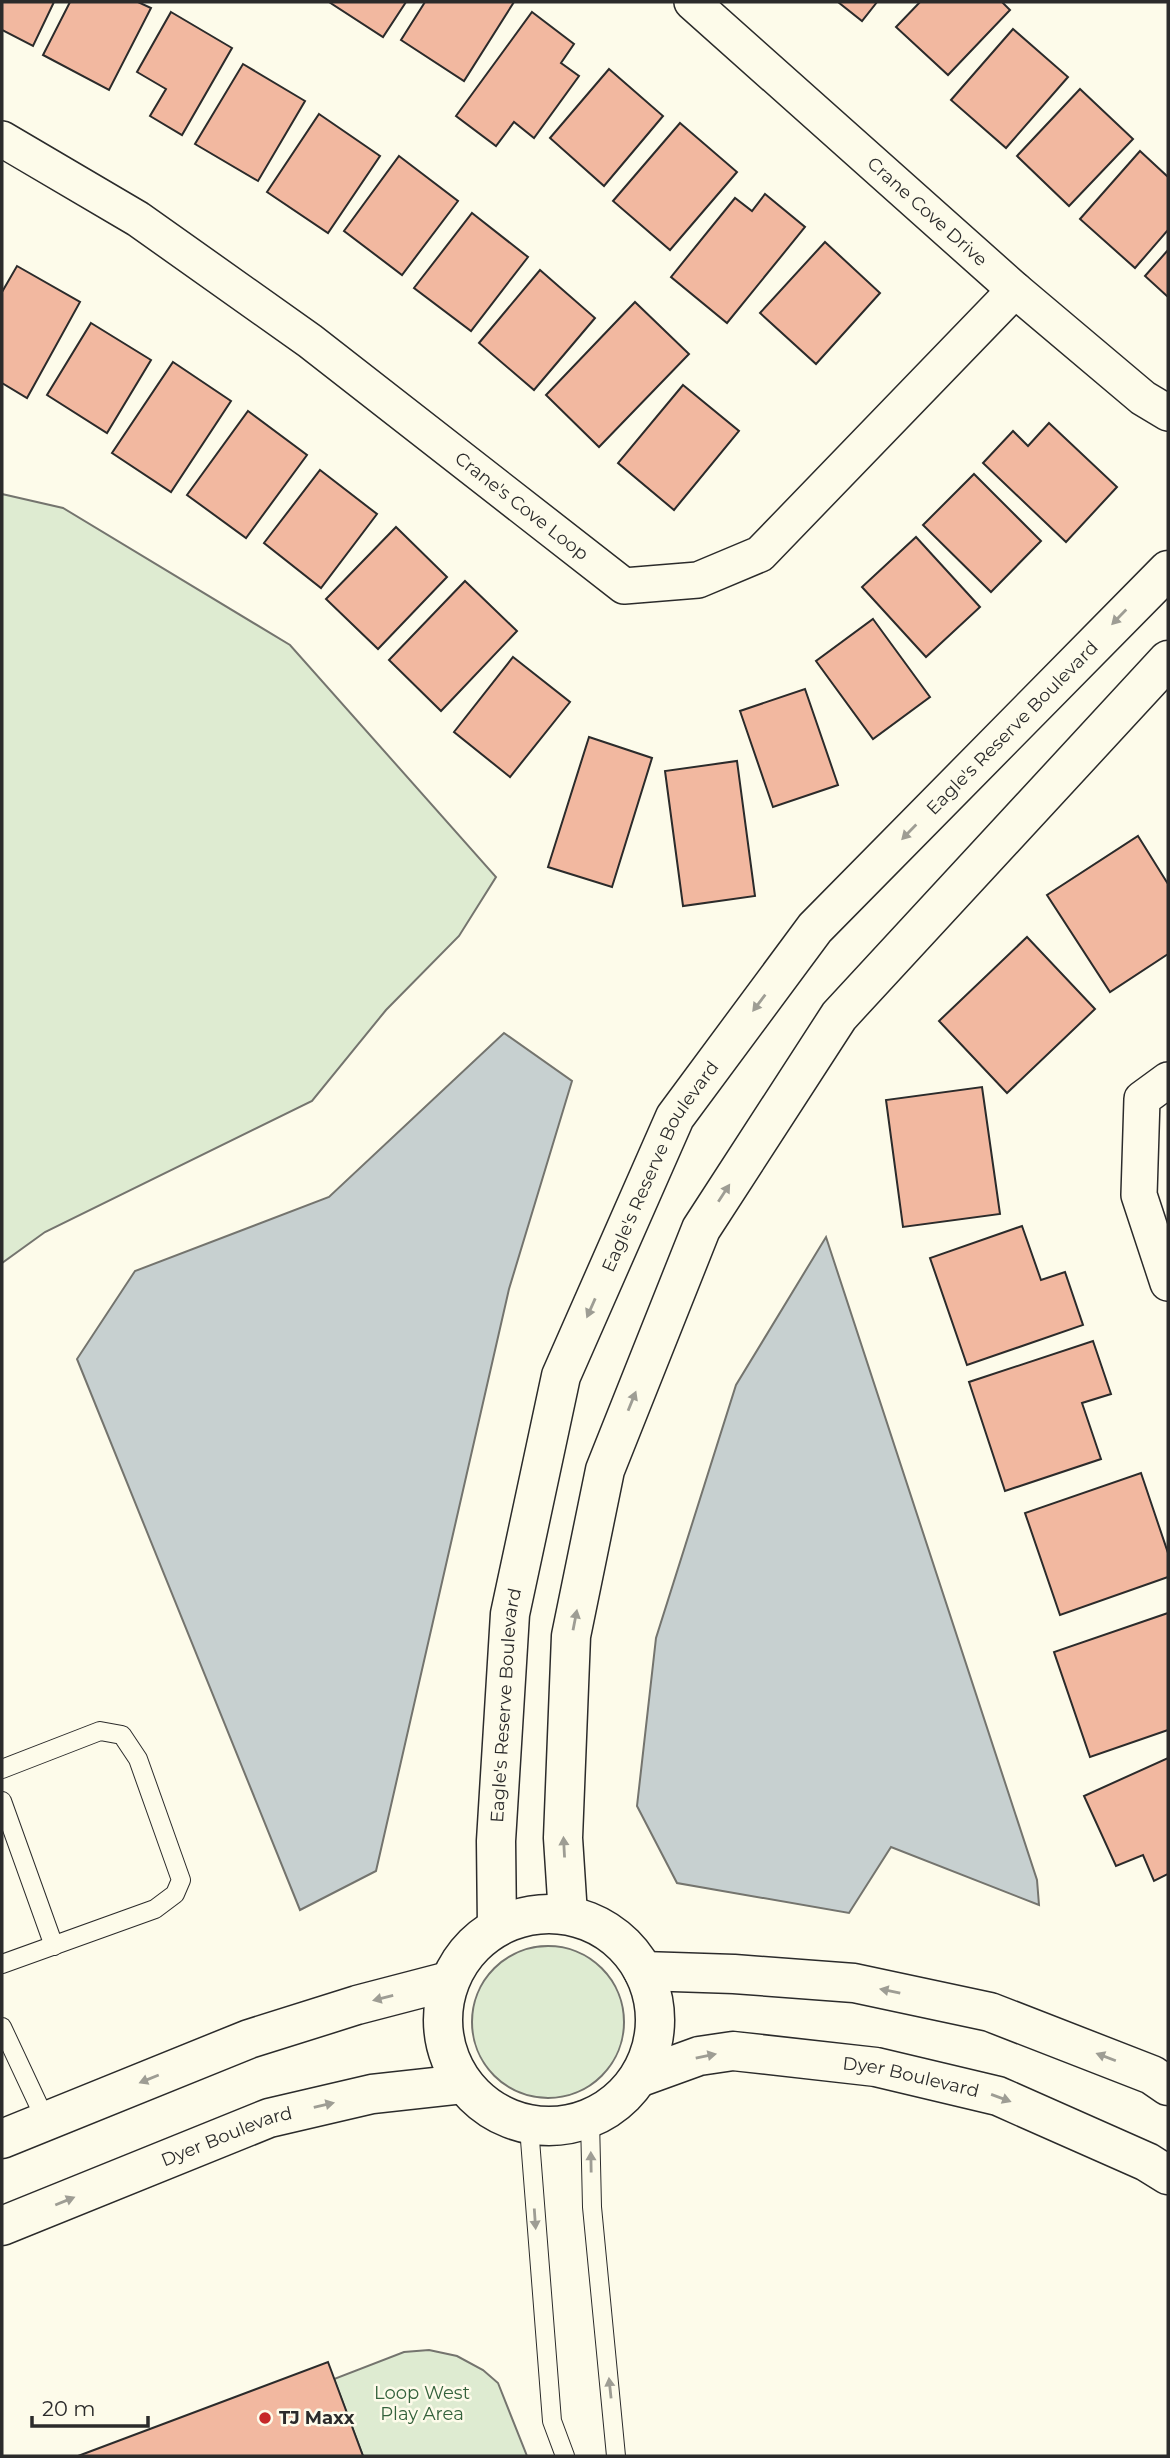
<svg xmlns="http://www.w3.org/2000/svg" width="1170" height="2458" viewBox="0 0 1170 2458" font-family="Montserrat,sans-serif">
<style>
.green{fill:#deebd1;stroke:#74746e;stroke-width:2}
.water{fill:#c7d0d0;stroke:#74746e;stroke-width:2}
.building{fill:#f2b8a0;stroke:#2b2b2b;stroke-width:2}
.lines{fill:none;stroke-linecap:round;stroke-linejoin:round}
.service-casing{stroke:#2b2b2b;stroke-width:20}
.minor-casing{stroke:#2b2b2b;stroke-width:38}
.tertiary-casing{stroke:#2b2b2b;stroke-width:41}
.service{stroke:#fdfbea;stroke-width:18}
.minor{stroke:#fdfbea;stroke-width:35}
.tertiary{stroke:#fdfbea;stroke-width:38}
.oneway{fill:#9e9d94}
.poi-dot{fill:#c62828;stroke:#fdfbea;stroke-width:2.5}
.labels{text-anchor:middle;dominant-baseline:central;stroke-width:5;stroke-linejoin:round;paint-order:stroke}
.street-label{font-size:18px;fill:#2b2b2b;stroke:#fdfbea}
.park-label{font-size:18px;fill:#34623c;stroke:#fdfbea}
.poi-label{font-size:18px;font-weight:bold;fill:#2b2b2b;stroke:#fdfbea;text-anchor:start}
</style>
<rect width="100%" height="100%" fill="#fdfbea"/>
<g class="green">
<polygon points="2,494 63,508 290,645 496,877 459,936 386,1010 312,1101 45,1232 2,1263"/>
<circle cx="548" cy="2022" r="76"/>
<polygon points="429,2350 457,2356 483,2370 498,2383 527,2456 363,2456 334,2379 404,2352"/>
</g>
<g class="water">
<polygon points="504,1033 572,1081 509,1289 376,1871 300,1910 77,1359 135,1271 329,1197"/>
<polygon points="826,1237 1037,1880 1039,1905 891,1847 849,1913 677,1883 637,1806 656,1638 736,1385"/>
</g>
<g class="building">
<polygon points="2,2 54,2 33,46 2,30"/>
<polygon points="70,2 138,2 151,8 109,90 43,55"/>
<polygon points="329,2 406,2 383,37"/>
<polygon points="425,2 514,2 464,81 401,40"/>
<polygon points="838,2 877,2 862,21"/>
<polygon points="920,2 1002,2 1010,10 948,75 896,27"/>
<polygon points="171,12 232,48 182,135 150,116 166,89 137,72"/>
<polygon points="532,12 574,44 561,63 579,76 534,138 514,122 496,146 456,116"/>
<polygon points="1013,29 1068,77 1006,148 951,100"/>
<polygon points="243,64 305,101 258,181 195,144"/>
<polygon points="609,69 663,116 604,186 550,138"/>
<polygon points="1080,89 1133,139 1069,206 1017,156"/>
<polygon points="319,114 380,156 328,233 267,192"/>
<polygon points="680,123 737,172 670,250 613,201"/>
<polygon points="1140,151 1168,177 1168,230 1135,268 1080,219"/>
<polygon points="399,156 458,201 402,275 344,231"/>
<polygon points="765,194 805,227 727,323 671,277 735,198 752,211"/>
<polygon points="472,213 528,257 471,331 414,288"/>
<polygon points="825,242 880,293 816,364 760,313"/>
<polygon points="1168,250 1168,297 1145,276"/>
<polygon points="17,266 80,302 27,398 2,383 2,292"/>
<polygon points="540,270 595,318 534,390 479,343"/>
<polygon points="635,302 689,354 599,447 546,395"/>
<polygon points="91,323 151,360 107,433 47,395"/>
<polygon points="173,362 231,401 171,492 112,453"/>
<polygon points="683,385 739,431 674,510 618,463"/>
<polygon points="248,411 307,455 246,538 187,495"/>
<polygon points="1049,423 1117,487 1066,542 983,463 1013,431 1028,446"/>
<polygon points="320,470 377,514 321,588 264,543"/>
<polygon points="974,474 1041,541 991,592 923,525"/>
<polygon points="396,527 447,577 378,649 326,599"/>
<polygon points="916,537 980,607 926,657 862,587"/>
<polygon points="465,581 517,631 441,711 389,660"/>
<polygon points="873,619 930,697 873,739 816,661"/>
<polygon points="513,657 570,702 510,777 454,732"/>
<polygon points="805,689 838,785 773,807 740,711"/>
<polygon points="589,737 652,758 612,887 548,867"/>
<polygon points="737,761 755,896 683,906 665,771"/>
<polygon points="1138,836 1168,884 1168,954 1110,992 1047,895"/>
<polygon points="1027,937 1095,1009 1007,1093 939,1021"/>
<polygon points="982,1087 1000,1214 903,1227 886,1100"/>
<polygon points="1022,1226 1041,1280 1065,1272 1083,1325 967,1365 930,1258"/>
<polygon points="1093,1341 1111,1394 1082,1403 1101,1459 1005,1491 969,1382"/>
<polygon points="1141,1473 1168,1553 1168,1577 1060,1615 1025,1513"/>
<polygon points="1168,1613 1168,1730 1090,1757 1054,1652"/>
<polygon points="1168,1758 1168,1874 1154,1881 1143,1855 1116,1866 1084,1796"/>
<polygon points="328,2362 363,2456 78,2456"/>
</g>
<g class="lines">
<g class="service-casing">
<g id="service">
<polyline points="2,1769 100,1731 122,1735 138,1759 181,1880 175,1894 155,1909 2,1964"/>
<polyline points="2,1801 54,1946"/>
<polyline points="2,2027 46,2121"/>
<polyline points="590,2120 592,2207 616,2456"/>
<polyline points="529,2127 552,2421 565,2456"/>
</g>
</g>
<g class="minor-casing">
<g id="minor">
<path id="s1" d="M692,2L1015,290L1143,398L1168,413"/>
<path id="s2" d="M2,139L138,219L310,341L624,586L698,580L760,554L1015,290"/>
<polyline points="1168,1080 1142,1099 1139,1195 1168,1283"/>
</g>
</g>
<g class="tertiary-casing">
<g id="tertiary">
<circle cx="549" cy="2020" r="106"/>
<polyline points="568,1915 563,1838 571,1636 605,1470 701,1229 839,1016 1168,660"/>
<path id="s3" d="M497,1927L496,1841L510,1614L561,1376L675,1117L815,928L1168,570"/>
<polyline points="643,1971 734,1974 854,1983 990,2012 1152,2075 1168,2086"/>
<path id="s4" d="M641,2077L699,2056L733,2051L876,2067L998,2096L1147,2162L1168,2175"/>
<polyline points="2,2139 249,2039 357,2005 449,1981"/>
<path id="s5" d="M2,2226L269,2118L372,2094L463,2084"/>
</g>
</g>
<use href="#service" class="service"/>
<use href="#minor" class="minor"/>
<use href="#tertiary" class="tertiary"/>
</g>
<defs><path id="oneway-solid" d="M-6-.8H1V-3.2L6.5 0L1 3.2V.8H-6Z" transform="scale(1.75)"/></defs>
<g class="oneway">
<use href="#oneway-solid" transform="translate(1119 617) rotate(134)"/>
<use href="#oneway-solid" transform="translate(909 832) rotate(134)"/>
<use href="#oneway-solid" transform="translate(759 1003) rotate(127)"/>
<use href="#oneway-solid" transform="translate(724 1193) rotate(-57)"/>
<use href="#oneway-solid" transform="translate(591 1308) rotate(114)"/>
<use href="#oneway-solid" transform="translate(632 1401) rotate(-68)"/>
<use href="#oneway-solid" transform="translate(575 1620) rotate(-79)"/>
<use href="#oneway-solid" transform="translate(564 1847) rotate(-93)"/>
<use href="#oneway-solid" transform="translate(890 1991) rotate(-168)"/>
<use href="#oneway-solid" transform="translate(383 1998) rotate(166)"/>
<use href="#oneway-solid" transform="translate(706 2056) rotate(-12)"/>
<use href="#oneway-solid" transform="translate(1106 2057) rotate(-159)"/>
<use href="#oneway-solid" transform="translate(149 2079) rotate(158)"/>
<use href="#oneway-solid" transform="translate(1001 2098) rotate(20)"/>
<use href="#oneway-solid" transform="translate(324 2105) rotate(-13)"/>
<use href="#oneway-solid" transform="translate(591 2162) rotate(-91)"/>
<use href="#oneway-solid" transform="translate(65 2201) rotate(-22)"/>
<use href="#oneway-solid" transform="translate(535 2219) rotate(86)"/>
<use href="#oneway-solid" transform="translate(610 2388) rotate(-96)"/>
</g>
<circle class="poi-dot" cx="265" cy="2418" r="7"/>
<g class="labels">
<g class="street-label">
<text stroke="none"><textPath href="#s1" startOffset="315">Crane Cove Drive</textPath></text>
<text stroke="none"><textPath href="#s2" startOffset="637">Crane's Cove Loop</textPath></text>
<text stroke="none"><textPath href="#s3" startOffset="1356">Eagle's Reserve Boulevard</textPath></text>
<text stroke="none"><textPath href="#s3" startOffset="789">Eagle's Reserve Boulevard</textPath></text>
<text stroke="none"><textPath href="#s3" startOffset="222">Eagle's Reserve Boulevard</textPath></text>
<text stroke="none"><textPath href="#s4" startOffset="276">Dyer Boulevard</textPath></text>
<text stroke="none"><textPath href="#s5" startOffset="242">Dyer Boulevard</textPath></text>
</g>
<g class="park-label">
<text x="422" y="2393">Loop West<tspan x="422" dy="21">Play Area</tspan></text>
</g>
<g class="poi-label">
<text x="279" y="2418">TJ Maxx</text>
</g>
</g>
<rect width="1170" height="2458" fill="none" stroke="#2b2b2b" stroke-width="7"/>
<path d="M32 2416v10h116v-10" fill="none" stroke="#2b2b2b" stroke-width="3.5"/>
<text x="42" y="2416" font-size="21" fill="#2b2b2b" stroke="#fdfbea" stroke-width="5" paint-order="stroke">20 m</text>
</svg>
